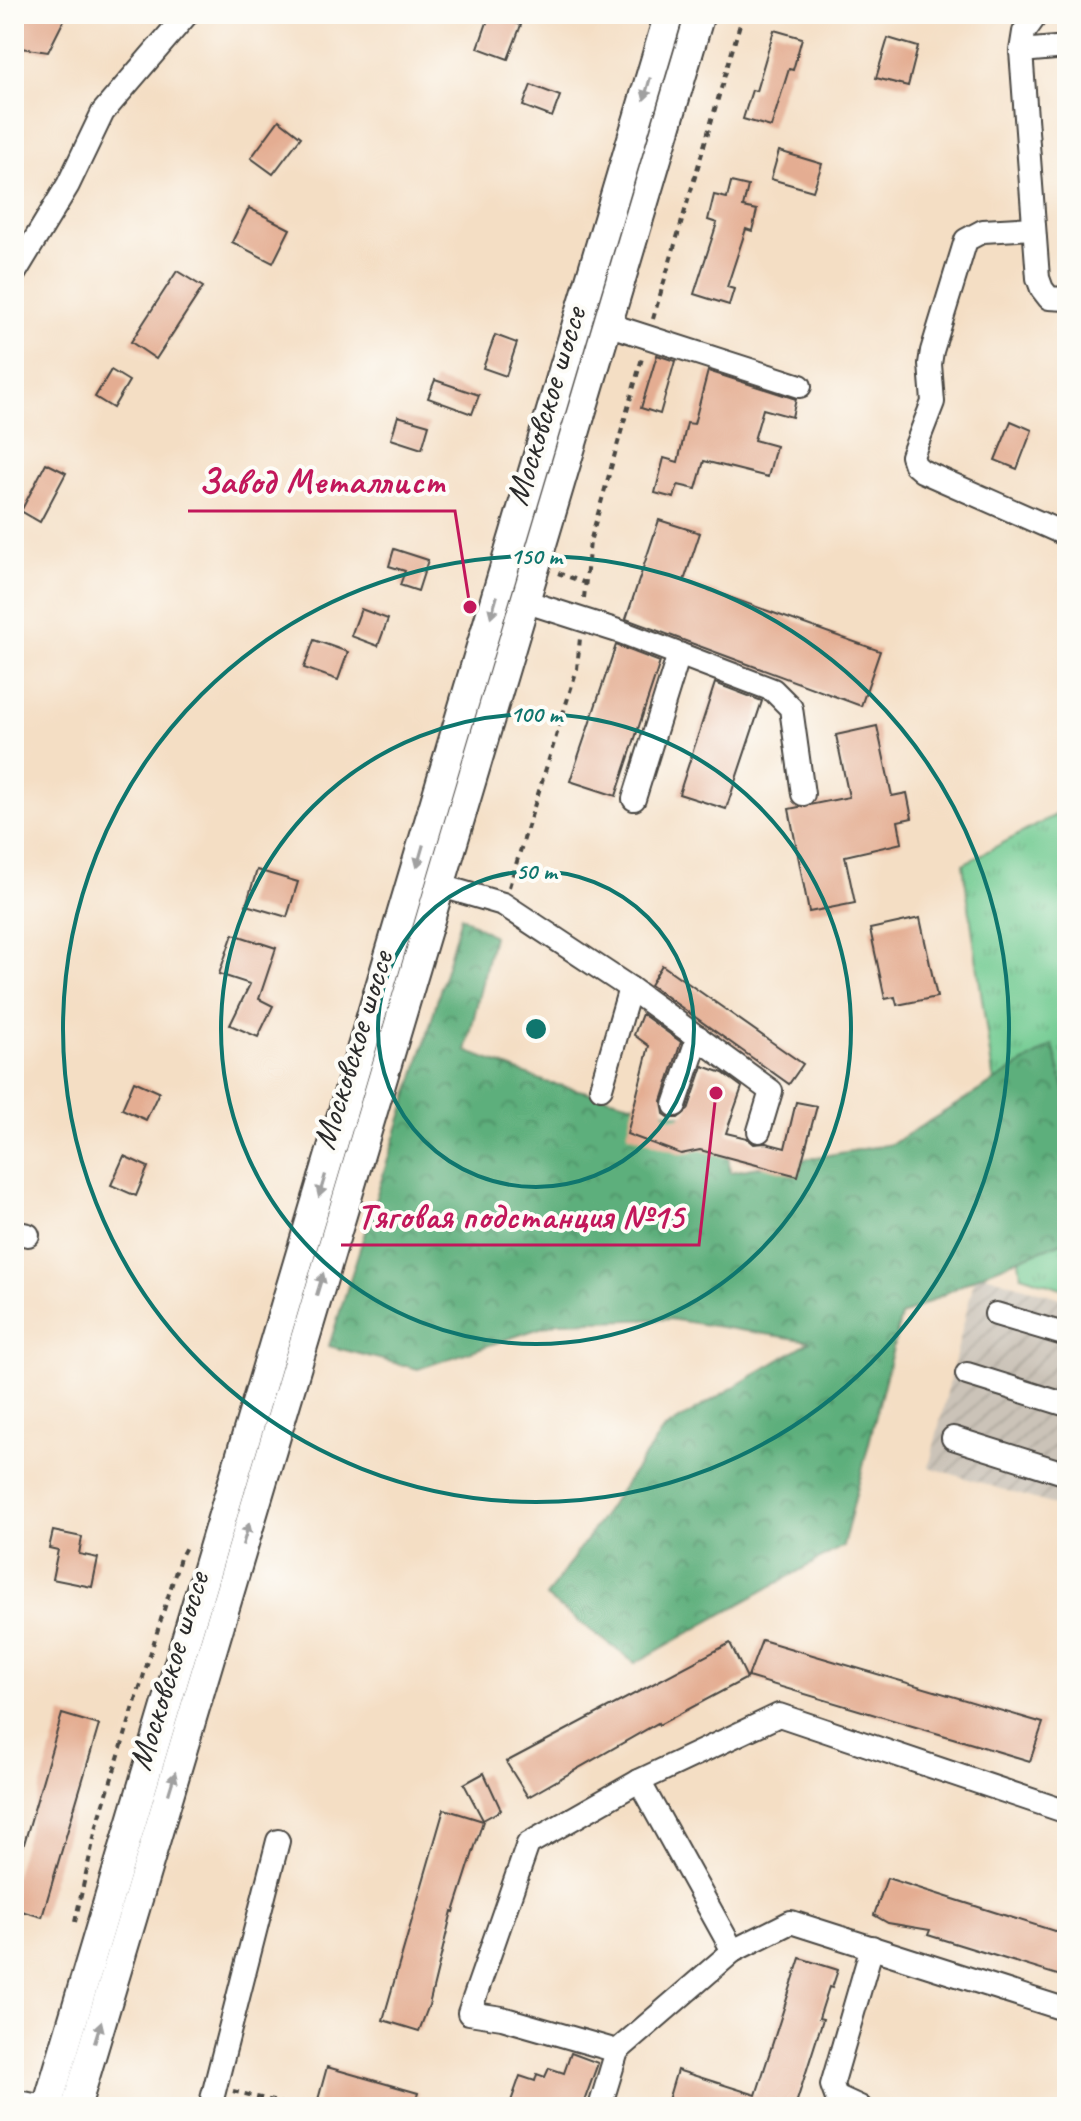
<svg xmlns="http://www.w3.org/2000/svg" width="1081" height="2121" viewBox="0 0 1081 2121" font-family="Caveat,sans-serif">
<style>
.industrial{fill:url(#industrial-furrows)}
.grass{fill:url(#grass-tufts);stroke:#4e7b5e;stroke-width:2}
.forest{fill:url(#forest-crowns);stroke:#446d54;stroke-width:2}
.building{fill:#e4ad92}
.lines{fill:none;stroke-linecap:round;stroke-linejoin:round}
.minor-casing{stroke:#494642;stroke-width:26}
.major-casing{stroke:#494642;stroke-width:32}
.path{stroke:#494642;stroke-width:4;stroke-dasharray:6 6;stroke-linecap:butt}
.minor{stroke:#fff;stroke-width:22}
.major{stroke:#fff;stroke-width:28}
.oneway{fill:#a0a0a0}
.ring{fill:none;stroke:#0f766e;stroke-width:4}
.labels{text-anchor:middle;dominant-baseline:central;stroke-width:8;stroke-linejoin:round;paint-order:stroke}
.street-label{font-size:34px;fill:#2b2b2b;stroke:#fdfcf7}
.centre{fill:#0f766e;stroke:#fdfcf7;stroke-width:4}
.ring-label{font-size:24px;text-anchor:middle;font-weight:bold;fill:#0f766e;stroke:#fdfcf7;stroke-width:8;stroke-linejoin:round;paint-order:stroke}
.leader{fill:none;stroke:#c2185b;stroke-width:3}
.callout-dot{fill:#c2185b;stroke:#fdfcf7;stroke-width:3}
.callout-label{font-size:36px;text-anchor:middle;font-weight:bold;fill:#c2185b;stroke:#fdfcf7;stroke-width:8;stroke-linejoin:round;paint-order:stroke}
</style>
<defs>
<pattern id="industrial-furrows" width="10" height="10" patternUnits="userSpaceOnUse" patternTransform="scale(2)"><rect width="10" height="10" fill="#cbc3b8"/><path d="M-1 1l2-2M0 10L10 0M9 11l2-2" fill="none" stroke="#aea89e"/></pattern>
<pattern id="grass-tufts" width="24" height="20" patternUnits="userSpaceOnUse" patternTransform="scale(2)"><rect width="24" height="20" fill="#72cb92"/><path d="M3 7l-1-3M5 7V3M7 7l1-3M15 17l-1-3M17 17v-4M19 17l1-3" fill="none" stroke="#63ae7e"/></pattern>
<pattern id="forest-crowns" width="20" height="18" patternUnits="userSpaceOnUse" patternTransform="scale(2)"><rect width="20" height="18" fill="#5daf7c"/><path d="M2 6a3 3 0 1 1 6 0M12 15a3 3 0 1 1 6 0" fill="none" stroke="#4d8f66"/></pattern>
</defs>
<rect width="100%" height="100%" fill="#fdfcf7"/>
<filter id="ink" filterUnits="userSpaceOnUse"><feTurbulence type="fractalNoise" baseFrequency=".0125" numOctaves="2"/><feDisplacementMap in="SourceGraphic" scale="16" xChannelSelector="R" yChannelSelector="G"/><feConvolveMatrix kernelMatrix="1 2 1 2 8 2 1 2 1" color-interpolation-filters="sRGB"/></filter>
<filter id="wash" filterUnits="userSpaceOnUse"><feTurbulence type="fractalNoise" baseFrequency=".006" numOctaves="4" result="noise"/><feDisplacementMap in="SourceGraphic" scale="32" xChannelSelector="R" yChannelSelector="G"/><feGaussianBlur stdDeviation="1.8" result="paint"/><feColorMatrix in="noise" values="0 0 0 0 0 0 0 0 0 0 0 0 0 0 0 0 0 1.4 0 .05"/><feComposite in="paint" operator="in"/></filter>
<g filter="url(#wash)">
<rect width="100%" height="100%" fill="#f4dec4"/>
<polygon class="industrial" points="976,1272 1067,1300 1067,1509 929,1467"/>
<polygon class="grass" points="1067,809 1067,1290 1021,1275 963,864"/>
<polygon class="forest" points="461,916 493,936 466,1051 546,1082 725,1126 730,1172 892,1144 1053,1045 1067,1100 1067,1240 989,1271 901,1316 843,1546 635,1663 546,1597 663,1430 810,1341 669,1319 558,1322 418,1369 329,1346 427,1036"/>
<g id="blocks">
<g class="building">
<polygon points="14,14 67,14 48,52 14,47"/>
<polygon points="490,14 521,25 508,59 478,48"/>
<polygon points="774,30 802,38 793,70 789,69 771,127 743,119 752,90 756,91"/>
<polygon points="888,38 918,47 908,86 876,78"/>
<polygon points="531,85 560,96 552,117 523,106"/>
<polygon points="279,120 301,137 273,174 251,158"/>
<polygon points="779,151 822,164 813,191 771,179"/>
<polygon points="731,182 748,186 743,207 757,210 752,231 746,229 727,287 734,289 729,305 694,294 717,223 708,220 714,195 727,198"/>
<polygon points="249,208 290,229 273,263 232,242"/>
<polygon points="177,271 203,287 156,359 131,342"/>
<polygon points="495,335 517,343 506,376 483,368"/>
<polygon points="657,355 675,361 660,414 641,408"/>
<polygon points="111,370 129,381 113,408 95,397"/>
<polygon points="708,371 796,399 792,417 763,409 754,440 776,446 768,477 704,461 696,489 678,485 674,498 655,493 664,458 678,462 687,423 694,424"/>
<polygon points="435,380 479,395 472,414 428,398"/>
<polygon points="398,416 429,425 422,449 391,439"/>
<polygon points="1011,421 1032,430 1017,469 995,460"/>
<polygon points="46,463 66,473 40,522 21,511"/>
<polygon points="659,520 700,533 684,581 880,651 861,706 626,619"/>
<polygon points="394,549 428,560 418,591 400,585 405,571 389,566"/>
<polygon points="361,609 388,619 378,646 351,636"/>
<polygon points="314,640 348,652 338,680 304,668"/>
<polygon points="616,645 660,662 616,796 570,781"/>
<polygon points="715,683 762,701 726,809 679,794"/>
<polygon points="877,726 892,796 907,793 912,818 898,821 902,843 845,856 855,903 809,912 789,809 849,797 836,735"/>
<polygon points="257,870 298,882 287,917 246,905"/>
<polygon points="920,918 937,997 897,1005 895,997 885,999 870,929"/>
<polygon points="233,934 276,948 259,999 273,1006 258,1037 230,1025 250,984 219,974"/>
<polygon points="662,965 803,1064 789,1084 650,985"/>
<polygon points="642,1014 681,1042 662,1101 664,1114 670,1118 678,1118 688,1110 703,1066 723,1073 742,1087 726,1133 747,1138 754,1144 766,1143 785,1148 796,1102 817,1106 798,1176 700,1150 681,1154 627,1134 649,1046 634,1035"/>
<polygon points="134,1081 159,1092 146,1120 122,1109"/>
<polygon points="124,1156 148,1167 136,1196 111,1185"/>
<polygon points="53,1531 82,1537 79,1554 98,1558 92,1587 52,1579 58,1550 49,1548"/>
<polygon points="762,1640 1043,1723 1030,1761 748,1677"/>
<polygon points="730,1643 747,1678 659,1725 658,1723 528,1797 506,1762"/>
<polygon points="62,1714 99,1725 42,1917 14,1909 14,1878"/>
<polygon points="484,1773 501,1810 483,1820 464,1784"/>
<polygon points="444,1809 483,1821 454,1912 452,1911 429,2005 419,2031 383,2020"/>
<polygon points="887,1878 1067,1935 1067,1978 928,1935 930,1930 888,1923 874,1915"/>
<polygon points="800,1958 838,1970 832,1988 829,1987 819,2018 823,2019 795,2107 666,2107 677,2070 756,2095"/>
<polygon points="571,2053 598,2063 582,2107 509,2107 520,2076 535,2081 537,2074 545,2077 549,2068 564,2073"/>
<polygon points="327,2067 418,2093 414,2107 316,2107"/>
</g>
</g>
</g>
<g filter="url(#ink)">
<use href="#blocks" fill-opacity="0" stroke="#494642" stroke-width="2"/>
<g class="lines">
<g class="minor-casing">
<g id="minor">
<polyline points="1037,14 1024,32 1021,51 1038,278 1042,289 1049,298 1067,299"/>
<polyline points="1021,51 1067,47"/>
<polyline points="1034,228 983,231 966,240 932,351 930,364 933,402 912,456 915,465 922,471 1067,535"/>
<polyline points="14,274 68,185 103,112 187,14"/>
<polyline points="607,324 800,386"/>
<polyline points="524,601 621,632 773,690 791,708 803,794"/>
<polyline points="634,799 679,654"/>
<polyline points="438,885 503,904 630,988 771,1091 759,1131"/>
<polyline points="601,1088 630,988"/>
<polyline points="675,1105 698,1037"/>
<polyline points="14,1232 28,1235"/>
<polyline points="996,1314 1067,1335"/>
<polyline points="967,1374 1067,1405"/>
<polyline points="953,1438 1067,1474"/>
<polyline points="639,1781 733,1951"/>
<polyline points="617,2051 733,1951 791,1922 1067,2010"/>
<polyline points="14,2101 44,2107"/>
<polyline points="210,2107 278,1841"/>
<polyline points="600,2107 617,2051 502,2018 469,2013 528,1844 639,1781 779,1715 1067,1812"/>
<polyline points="860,2107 836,2096 832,2085 872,1947"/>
</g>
</g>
<g class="major-casing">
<g id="major">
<polyline points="47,2107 669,14"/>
<polyline points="76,2107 700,14"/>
</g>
</g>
<g class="path">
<polyline points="653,319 743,14"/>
<polyline points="558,573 586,583"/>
<polyline points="584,598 590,542 642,358"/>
<polyline points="509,887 577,669 580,638"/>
<polyline points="75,1922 96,1829 180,1558 186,1547"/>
<polyline points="233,2091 297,2107"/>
</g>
<use href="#minor" class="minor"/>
<use href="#major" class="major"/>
</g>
<defs><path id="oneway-solid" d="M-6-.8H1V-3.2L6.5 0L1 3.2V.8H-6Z" transform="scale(2)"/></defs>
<g class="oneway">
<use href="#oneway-solid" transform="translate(647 89) rotate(106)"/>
<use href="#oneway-solid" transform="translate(494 607) rotate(106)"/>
<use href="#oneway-solid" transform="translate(420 856) rotate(106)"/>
<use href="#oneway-solid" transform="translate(322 1186) rotate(107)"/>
<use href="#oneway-solid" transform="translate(320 1284) rotate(-73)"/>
<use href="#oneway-solid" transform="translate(246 1534) rotate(-73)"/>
<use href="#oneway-solid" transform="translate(172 1783) rotate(-73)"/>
<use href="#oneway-solid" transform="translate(98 2032) rotate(-73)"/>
</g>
</g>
<g class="ring">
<circle cx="536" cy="1029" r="158"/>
<circle cx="536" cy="1029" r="315"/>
<circle cx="536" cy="1029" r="473"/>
</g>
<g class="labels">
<g class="street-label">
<text transform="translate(545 406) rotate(-73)">Московское шоссе</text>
<text transform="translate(352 1050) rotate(-73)">Московское шоссе</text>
<text transform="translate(168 1671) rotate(-73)">Московское шоссе</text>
</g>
</g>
<circle cx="536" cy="1029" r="12" class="centre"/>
<g class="ring-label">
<text x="536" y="564">150 m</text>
<text x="536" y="722">100 m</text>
<text x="536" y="879">50 m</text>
</g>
<path class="leader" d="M470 607L455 511H188M716 1093L699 1245H341"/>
<g class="callout-dot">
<circle cx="470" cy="607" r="8"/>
<circle cx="716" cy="1093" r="8"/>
</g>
<g class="callout-label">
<text x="321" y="493">Завод Металлист</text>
<text x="520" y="1228">Тяговая подстанция №15</text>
</g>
<rect width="1081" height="2121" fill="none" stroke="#fdfcf7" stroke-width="48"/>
</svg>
